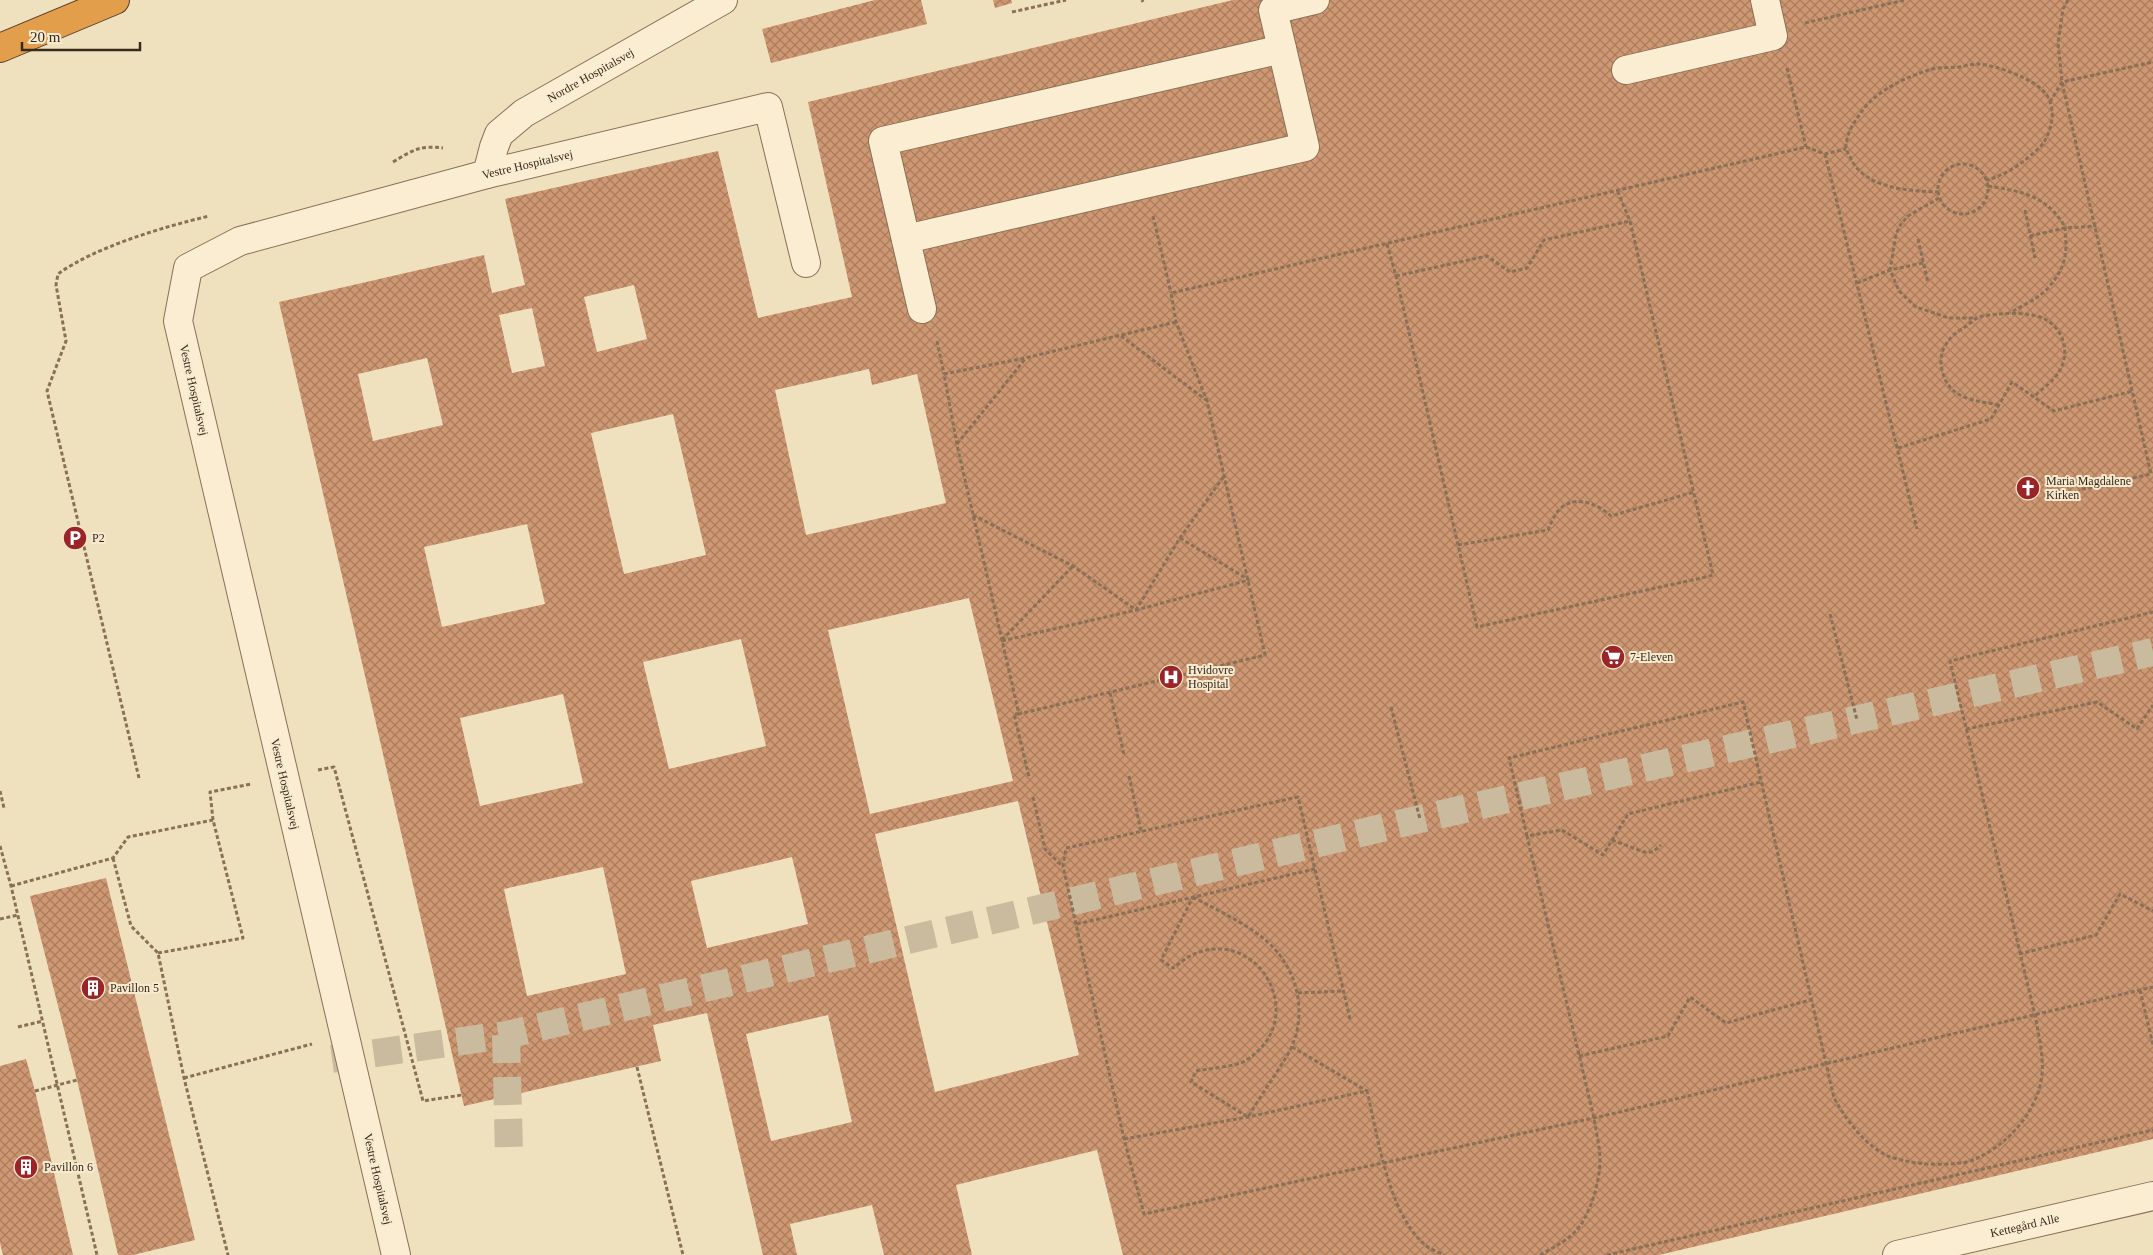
<svg xmlns="http://www.w3.org/2000/svg" width="2153" height="1255" viewBox="0 0 2153 1255" font-family="'Times New Roman',serif">
<style>
.building{fill:url(#building-cross-hatch);fill-rule:evenodd}
.lines{fill:none;stroke-linecap:round;stroke-linejoin:round}
.minor-tunnel{stroke:#cabb9e;stroke-width:28;stroke-dasharray:28 14;stroke-linecap:butt}
.minor-casing{stroke:#897056;stroke-width:30}
.highway-casing{stroke:#563e2b;stroke-width:30}
.path{stroke:#897056;stroke-width:3;stroke-dasharray:4 2.5;stroke-linecap:butt}
.minor{stroke:#faedd2;stroke-width:28}
.highway{stroke:#e39e4b;stroke-width:28}
.labels{text-anchor:middle;dominant-baseline:central;stroke-width:4;stroke-linejoin:round;paint-order:stroke}
.street-label{font-size:12px;fill:#37291c;stroke:#f7eace}
.poi-label{font-size:12px;fill:#37291c;stroke:#f7eace;text-anchor:start}
</style>
<defs>
<pattern id="building-cross-hatch" width="8" height="8" patternUnits="userSpaceOnUse" patternTransform="scale(1.25)"><rect width="8" height="8" fill="#cf9873"/><path d="M0 0l8 8M0 8l8-8" fill="none" stroke="#a97c5e"/></pattern>
</defs>
<rect width="100%" height="100%" fill="#efe0be"/>
<g class="building">
<polygon points="875,0 921,0 927,24 771,63 762,29"/>
<polygon points="993,0 1011,0 1012,3 995,8"/>
<path d="M1233,0H2153V1139L1659,1255H1123L1097,1150L956,1185L972,1255H884L872,1205L790,1224L797,1255H763L707,1013L653,1025L661,1061L464,1106L279,302L484,255L492,293L525,285L505,199L718,151L758,318L852,297L808,102ZM634,285L647,339L597,352L584,297ZM532,308L545,366L512,373L499,315ZM427,358L443,425L373,441L358,374ZM869,369L872,385L917,374L946,503L806,535L775,390ZM673,414L706,555L624,574L591,433ZM527,524L545,604L442,627L424,547ZM969,598L1013,781L870,814L828,630ZM741,639L766,746L669,769L643,662ZM563,694L583,783L480,806L460,718ZM1018,801L1079,1055L935,1092L875,834ZM792,857L808,924L707,948L691,881ZM603,867L626,974L527,996L504,889ZM828,1015L852,1122L771,1141L746,1034Z"/>
<polygon points="106,878 195,1240 133,1255 118,1255 77,1080 30,896"/>
<polygon points="26,1059 35,1091 73,1255 3,1255 0,1243 0,1066"/>
</g>
<g class="lines">
<g class="minor-tunnel">
<polyline points="506,1035 509,1153"/>
<polyline points="332,1059 506,1035 1420,819 2153,652"/>
</g>
<g class="minor-casing">
<g id="minor">
<polyline points="1626,70 1773,36 1765,0"/>
<path id="s1" d="M487,174L494,147L499,134L524,113L723,0"/>
<polyline points="906,239 1305,147 1273,10 1315,0"/>
<polyline points="922,309 883,141 1282,49"/>
<path id="s2" d="M396,1255L178,321L188,268L240,241L487,174L768,107L806,263"/>
<path id="s3" d="M1897,1255L2153,1196"/>
</g>
</g>
<g class="highway-casing">
<polyline id="highway" points="0,48 115,0"/>
</g>
<g class="path">
<polyline points="1142,0 1143,2"/>
<polyline points="2068,0 2063,9 2058,43 2062,82 2151,474 2079,490"/>
<polyline points="1012,12 1066,0"/>
<polyline points="1805,23 1905,0"/>
<polyline points="1787,68 1806,147"/>
<polyline points="2050,102 2062,82 2153,62"/>
<polyline points="1825,154 1917,529"/>
<path d="M393,162C413,150 420,145 443,148"/>
<circle cx="1963" cy="189" r="25"/>
<path d="M1988,186C2013,190 2036,193 2054,212C2058,217 2063,222 2065,228C2066,232 2065,238 2066,243C2066,262 2061,273 2048,288C2038,299 2023,305 2010,313"/>
<path d="M1939,192C1909,191 1866,189 1851,159C1849,154 1845,150 1846,145C1847,132 1855,121 1862,111C1876,91 1906,77 1929,70C1938,67 1949,68 1959,67C1965,66 1972,64 1978,64C1996,65 2035,79 2046,94C2051,101 2053,111 2052,119C2050,131 2046,142 2038,149C2024,162 2005,176 1986,180"/>
<polyline points="1939,198 1908,216 1901,224 1896,234 1890,270 1899,291 1916,307 1949,318 1977,318"/>
<polyline points="2025,210 2035,258"/>
<polyline points="1153,216 1171,293"/>
<polyline points="2030,236 2065,228 2096,226"/>
<polyline points="1918,239 1928,283"/>
<polyline points="1387,244 1396,276 1477,627 1697,579 1713,575 1630,221 1618,192"/>
<polyline points="1396,276 1487,256 1510,272 1527,268 1544,240 1630,221"/>
<polyline points="1857,283 1890,270 1923,263"/>
<polyline points="1176,322 1025,358 944,374 957,445 1019,714 1265,655 1207,401 1176,322 1171,293 1806,147 1825,154 1846,149"/>
<polyline points="1121,336 1206,400"/>
<polyline points="937,341 944,374"/>
<path d="M1999,405C1974,400 1949,400 1942,370C1937,351 1949,336 1965,327C1969,325 1972,320 1977,318C1982,315 1993,315 1999,314C2012,313 2028,313 2040,317C2062,325 2071,350 2060,370C2054,381 2042,389 2033,397"/>
<polyline points="957,444 1025,359"/>
<polyline points="1898,448 1991,419 2012,382 2054,411 2133,391"/>
<polyline points="973,515 1073,566 1136,610 1180,538 1224,476"/>
<polyline points="1180,538 1249,580"/>
<path d="M1458,545L1548,530C1551,523 1554,515 1560,509C1575,494 1598,504 1611,516L1694,492"/>
<polyline points="1830,614 1857,720"/>
<polyline points="1002,640 1073,566"/>
<polyline points="1002,641 1136,610 1249,580"/>
<polyline points="1110,693 1124,755"/>
<polyline points="1391,707 1420,819"/>
<polyline points="1019,714 1014,714 1029,777"/>
<polyline points="1966,729 2097,702 2137,729 2153,705"/>
<polyline points="318,770 334,767 423,1101 462,1095"/>
<polyline points="1129,776 1141,831"/>
<path d="M139,778L47,391L66,341L56,285L58,274C95,247 163,227 209,216"/>
<polyline points="0,791 4,808"/>
<polyline points="1033,797 1045,849 1062,866"/>
<path d="M1527,836L1509,758L1743,702L1834,1098C1846,1119 1862,1142 1884,1154C1890,1158 1899,1159 1906,1161C1921,1165 1958,1166 1973,1160C2004,1147 2031,1119 2040,1086C2046,1063 2039,1038 2035,1015L1950,661L2153,612"/>
<polyline points="1612,840 1644,852 1653,852 1661,845"/>
<polyline points="0,846 11,886 97,1255"/>
<polyline points="113,858 131,926 158,953 184,1078 228,1255"/>
<polyline points="11,886 113,858 128,837 213,820"/>
<path d="M1193,897C1215,909 1239,920 1259,935C1294,960 1309,1006 1292,1046C1289,1054 1283,1061 1279,1069C1268,1085 1258,1101 1248,1117L1191,1082L1196,1071C1207,1069 1237,1066 1245,1061C1314,1019 1256,920 1188,957C1183,960 1178,965 1173,968L1161,960Z"/>
<polyline points="0,919 18,915"/>
<polyline points="1077,924 1315,869"/>
<polyline points="158,953 243,938 213,820 210,792 251,784"/>
<polyline points="2019,954 2096,935 2120,894 2153,911"/>
<polyline points="2140,990 2153,1045"/>
<polyline points="1298,993 1343,991"/>
<polyline points="1350,1019 1298,797 1066,848 1063,866 1124,1139 1144,1214 1594,1118 2153,987"/>
<polyline points="18,1027 43,1021"/>
<polyline points="1292,1047 1367,1091"/>
<polyline points="1579,1056 1668,1036 1690,997 1726,1023 1810,1000"/>
<polyline points="637,1067 683,1255"/>
<polyline points="184,1078 312,1044"/>
<polyline points="35,1091 77,1080"/>
<path d="M1124,1139L1248,1117L1367,1091C1378,1137 1388,1212 1424,1244C1429,1249 1438,1252 1444,1255"/>
<path d="M1540,1255C1552,1248 1565,1242 1575,1232C1590,1216 1600,1182 1600,1160C1600,1147 1596,1132 1594,1118L1527,836L1562,830L1603,855L1628,814L1761,782"/>
<polyline points="1607,1255 2153,1130"/>
</g>
<use href="#minor" class="minor"/>
<use href="#highway" class="highway"/>
</g>
<defs>
<g id="church-disc" transform="scale(1.25)"><circle r="9.5" fill="#9a2427" stroke="#f7eace"/><path d="M-1.2-6h2.4v3.5h3.3v2.4h-3.3V6h-2.4V-.1h-3.3v-2.4h3.3Z" fill="#fff"/></g>
<g id="parking-disc" transform="scale(1.25)"><circle r="9.5" fill="#9a2427" stroke="#f7eace"/><path d="M-3.5-5.5H1a3.5 3.5 0 0 1 0 7H-1V5.5H-3.5ZM-1-3.4V-.6H.8a1.4 1.4 0 0 0 0-2.8Z" fill="#fff"/></g>
<g id="supermarket-disc" transform="scale(1.25)"><circle r="9.5" fill="#9a2427" stroke="#f7eace"/><path d="M-6-5.5h2.5l.6 2H6L4.5 2H-2.5L-4.4-4H-6ZM-1.5 3.2a1.3 1.3 0 1 0 .1 0ZM3 3.2a1.3 1.3 0 1 0 .1 0Z" fill="#fff"/></g>
<g id="hospital-disc" transform="scale(1.25)"><circle r="9.5" fill="#9a2427" stroke="#f7eace"/><path d="M-5-5h3v3.5h4V-5h3V5h-3V1.5h-4V5h-3Z" fill="#fff"/></g>
<g id="building-disc" transform="scale(1.25)"><circle r="9.5" fill="#9a2427" stroke="#f7eace"/><path d="M-4-6H4V6H1V3H-1V6H-4ZM-2.5-4.3h1.7v1.8h-1.7ZM.8-4.3h1.7v1.8H.8ZM-2.5-1h1.7V.8h-1.7ZM.8-1h1.7V.8H.8Z" fill="#fff"/></g>
</defs>
<g fill-rule="evenodd">
<use href="#church-disc" x="2028" y="488"/>
<use href="#parking-disc" x="75" y="538"/>
<use href="#supermarket-disc" x="1613" y="657"/>
<use href="#hospital-disc" x="1171" y="677"/>
<use href="#building-disc" x="93" y="988"/>
<use href="#building-disc" x="26" y="1167"/>
</g>
<g class="labels">
<g class="street-label">
<text stroke="none"><textPath href="#s1" startOffset="151">Nordre Hospitalsvej</textPath></text>
<text stroke="none"><textPath href="#s2" startOffset="1369">Vestre Hospitalsvej</textPath></text>
<text transform="translate(194 390) rotate(77)">Vestre Hospitalsvej</text>
<text transform="translate(285 784) rotate(77)">Vestre Hospitalsvej</text>
<text transform="translate(378 1179) rotate(77)">Vestre Hospitalsvej</text>
<text stroke="none"><textPath href="#s3" startOffset="131">Kettegård Alle</textPath></text>
</g>
<g class="poi-label">
<text x="2046" y="481">Maria Magdalene<tspan x="2046" dy="14">Kirken</tspan></text>
<text x="92" y="538">P2</text>
<text x="1630" y="657">7-Eleven</text>
<text x="1188" y="670">Hvidovre<tspan x="1188" dy="14">Hospital</tspan></text>
<text x="110" y="988">Pavillon 5</text>
<text x="44" y="1167">Pavillon 6</text>
</g>
</g>
<path d="M22 42v8h118v-8" fill="none" stroke="#37291c" stroke-width="2.5"/>
<text x="30" y="42" font-size="15" fill="#37291c" stroke="#f7eace" stroke-width="4" paint-order="stroke">20 m</text>
</svg>
